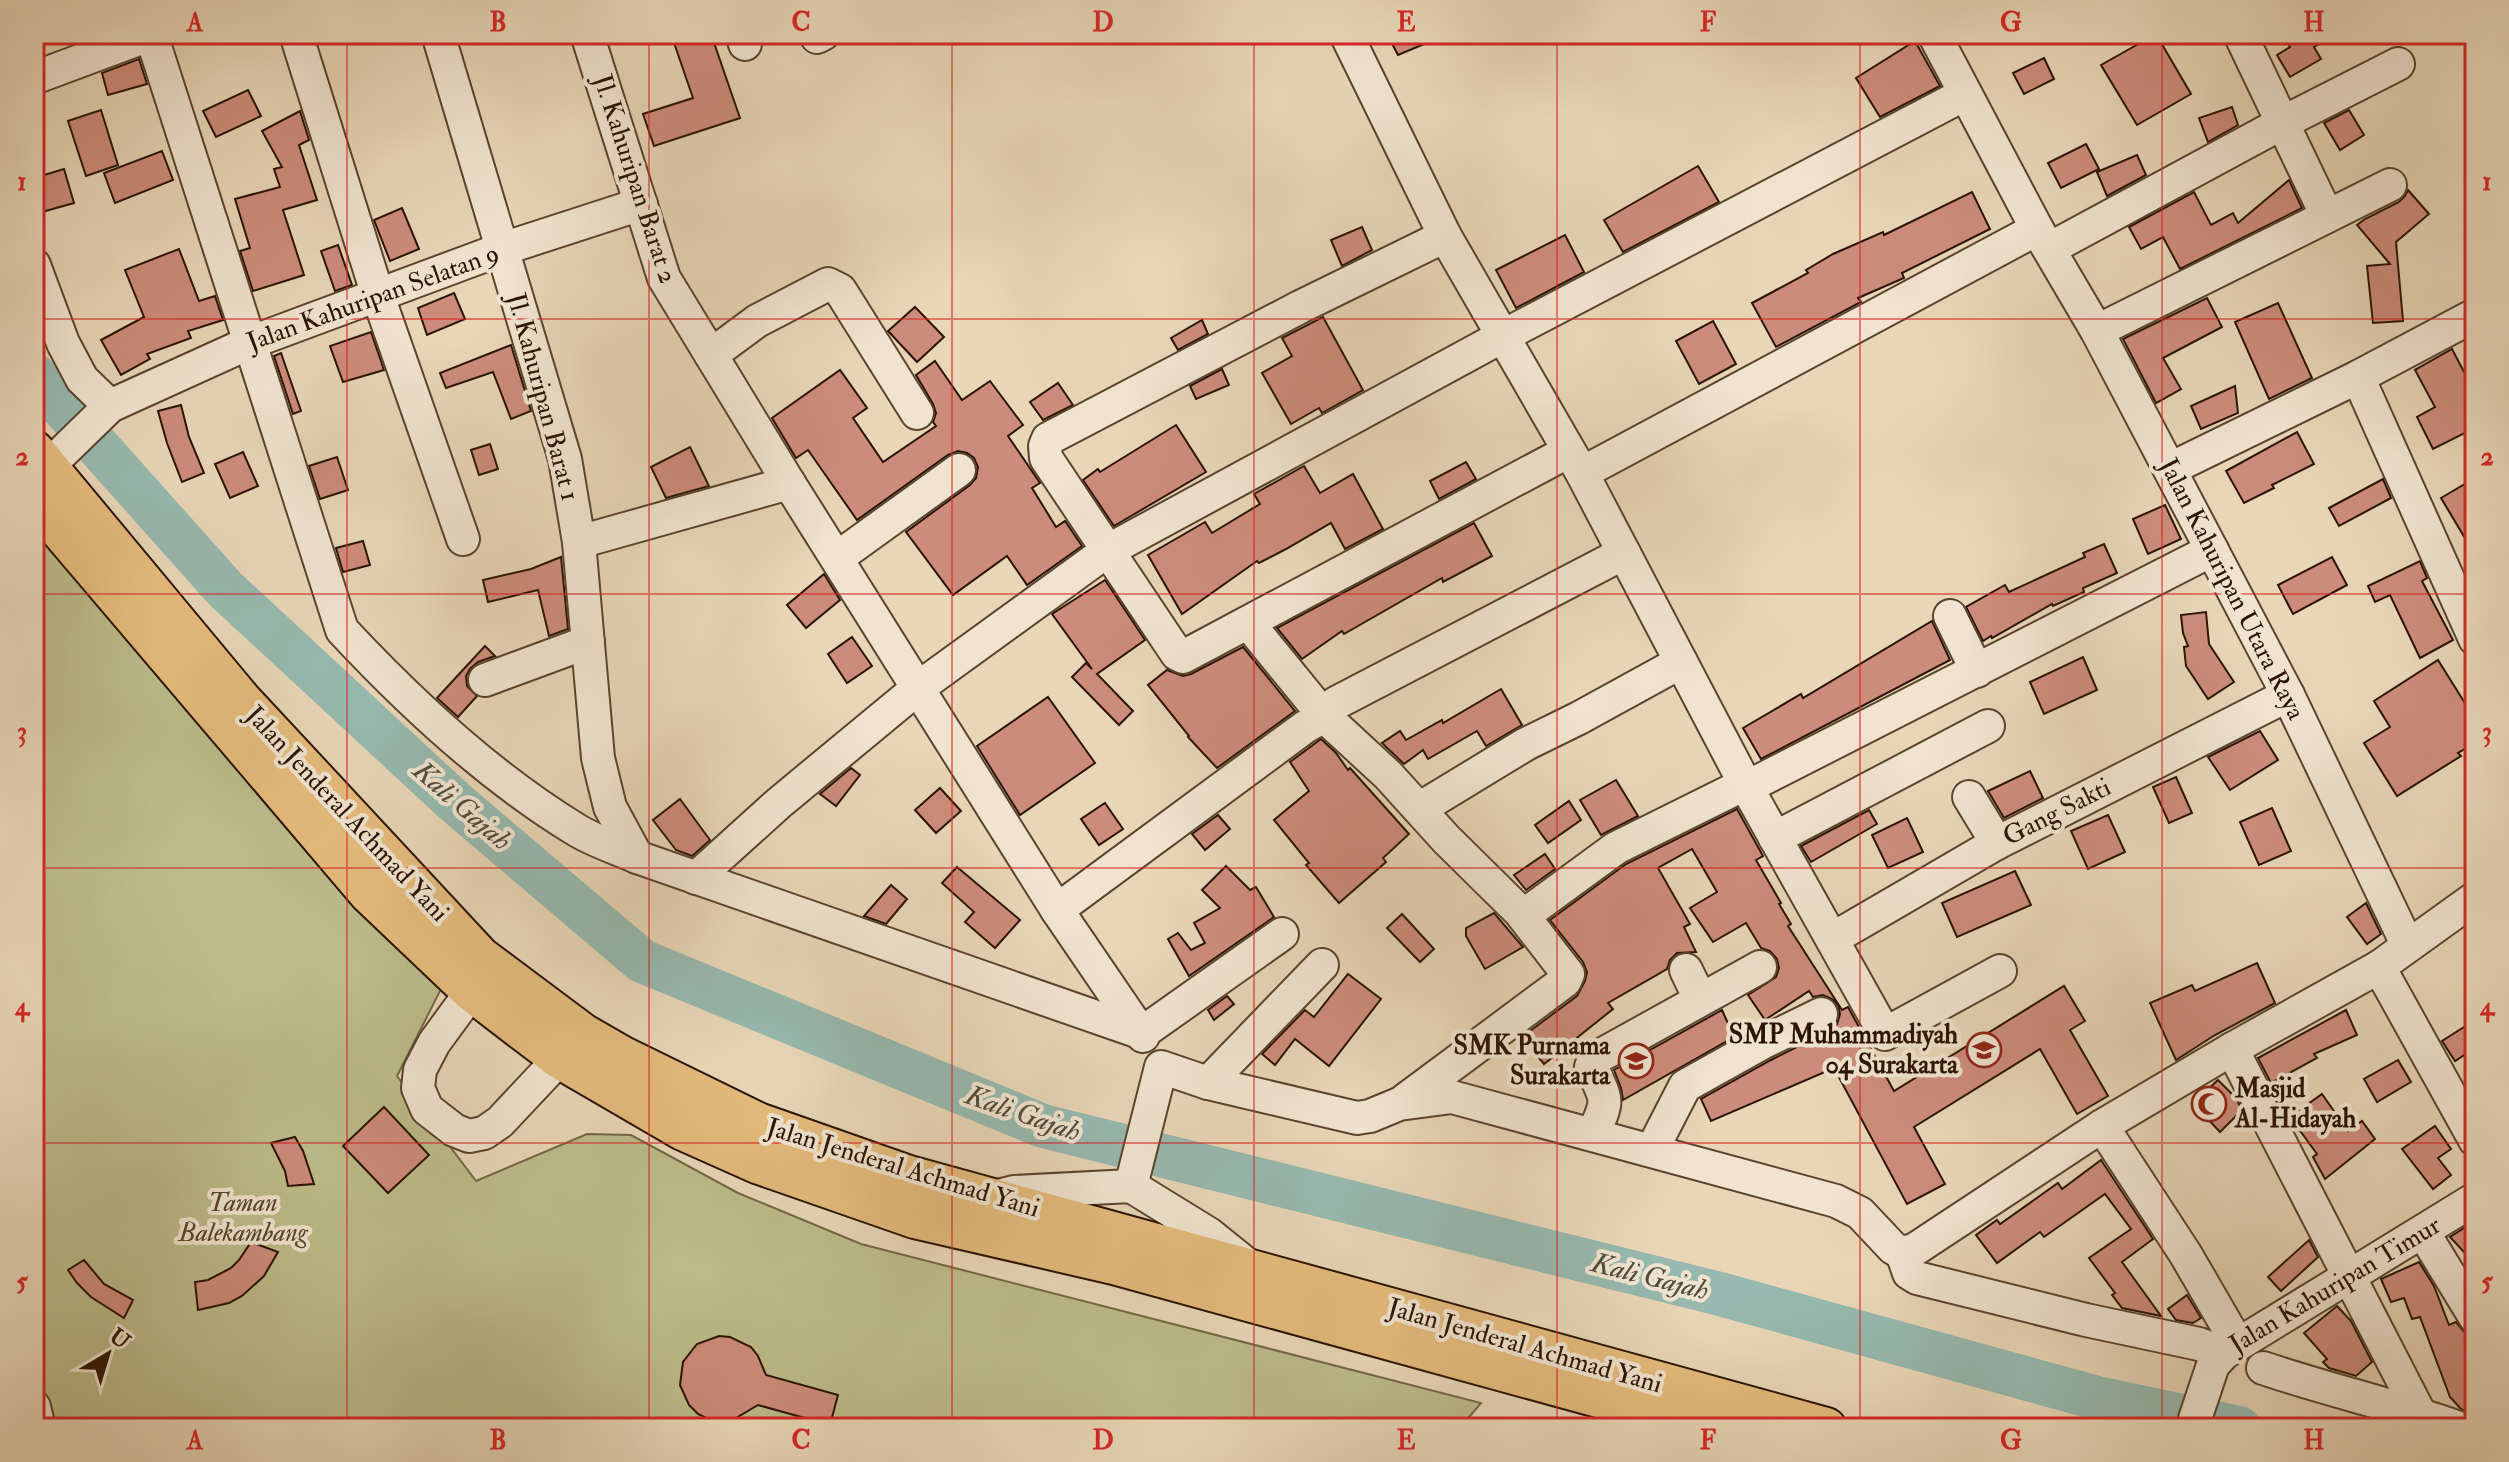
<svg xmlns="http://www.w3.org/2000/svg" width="2509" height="1462" viewBox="0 0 2509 1462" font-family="'IM FELL Double Pica',serif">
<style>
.green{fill:#bcbc8a;stroke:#736845;stroke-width:2}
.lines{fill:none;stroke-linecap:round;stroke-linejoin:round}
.river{stroke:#97b9af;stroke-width:44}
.building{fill:#cd8c7b;stroke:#2a1300;stroke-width:2}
.minor-casing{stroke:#5a442e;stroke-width:36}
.major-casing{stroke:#2a1300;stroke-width:44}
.minor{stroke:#f0e4d0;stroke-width:32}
.major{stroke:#e4bb7c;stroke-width:40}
.grid{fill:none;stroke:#d62828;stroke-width:2;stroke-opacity:0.55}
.labels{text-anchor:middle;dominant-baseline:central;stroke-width:8;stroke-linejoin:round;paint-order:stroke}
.street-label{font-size:26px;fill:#2a1300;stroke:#f0e4d0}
.poi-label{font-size:26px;font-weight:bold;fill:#2a1300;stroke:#f0e4d0;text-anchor:end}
.park-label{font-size:26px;font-style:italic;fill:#564629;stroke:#f0e4d0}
.water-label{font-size:28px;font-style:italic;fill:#504d3d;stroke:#f0e4d0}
.neatline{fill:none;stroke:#d62828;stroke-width:3}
.grid-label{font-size:26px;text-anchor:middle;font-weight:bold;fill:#d62828}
</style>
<rect width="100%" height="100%" fill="#e8d6b7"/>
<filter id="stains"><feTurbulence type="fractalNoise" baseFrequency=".0025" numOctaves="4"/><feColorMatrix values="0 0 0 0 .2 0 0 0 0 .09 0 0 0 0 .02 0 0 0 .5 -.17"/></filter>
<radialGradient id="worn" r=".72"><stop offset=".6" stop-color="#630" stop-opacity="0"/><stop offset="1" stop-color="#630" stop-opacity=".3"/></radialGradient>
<polygon class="green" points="34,523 257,782 441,989 397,1076 476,1181 587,1134 631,1135 738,1193 861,1244 1481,1403 1460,1428 34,1428"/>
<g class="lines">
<polyline class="river" points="34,375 225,589 455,802 642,961 1043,1126 1720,1294 2097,1398 2239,1428"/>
</g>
<g class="building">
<polygon points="671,34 711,34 740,118 654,146 643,114 693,98"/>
<polygon points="1387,34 1448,34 1398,55"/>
<polygon points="2156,34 2191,94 2137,125 2101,65"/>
<polygon points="2283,34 2336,34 2314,47 2321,59 2290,77 2277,55 2290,47"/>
<polygon points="1915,41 1940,86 1880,117 1856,78"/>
<polygon points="2044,58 2054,79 2024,94 2013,73"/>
<polygon points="139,59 147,84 108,95 102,73"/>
<polygon points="248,90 261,116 216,137 203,111"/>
<polygon points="2232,107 2238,125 2208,142 2199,118"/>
<polygon points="101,110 118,165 86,176 68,121"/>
<polygon points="2349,110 2364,135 2340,150 2324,123"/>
<polygon points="300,111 309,140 299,145 317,200 283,210 304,275 253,291 240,251 250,248 235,199 280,187 274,169 282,167 262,131"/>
<polygon points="2086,144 2099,169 2061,188 2048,163"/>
<polygon points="162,151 173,180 115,203 104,173"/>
<polygon points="2137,155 2146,175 2107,196 2097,172"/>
<polygon points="1698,166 1719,202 1623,252 1604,220"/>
<polygon points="64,169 74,203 42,212 34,178"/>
<polygon points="2289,180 2302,208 2180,269 2163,237 2141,249 2129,227 2194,192 2211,225 2233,213 2238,223"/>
<polygon points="2408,190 2429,214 2396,242 2403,321 2373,323 2367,266 2390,264 2357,225 2365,219 2399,202 2405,196"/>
<polygon points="1972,192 1990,229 1902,273 1904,278 1858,298 1861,302 1776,347 1752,303 1808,273 1806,270 1833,254 1883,232 1884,235"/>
<polygon points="402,208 419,249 390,261 374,220"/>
<polygon points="1362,227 1372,250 1342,266 1331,240"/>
<polygon points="1565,235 1584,272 1516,308 1496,270"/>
<polygon points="338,245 352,285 335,291 321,251"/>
<polygon points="179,249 199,301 215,296 223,320 188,331 191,338 147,354 150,359 121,375 101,340 144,317 125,270"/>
<polygon points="454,293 465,319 427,335 418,308"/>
<polygon points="2207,298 2222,327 2163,358 2181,389 2156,403 2123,339"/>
<polygon points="2278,303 2312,378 2269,399 2235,322"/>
<polygon points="915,307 944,337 917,362 888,331"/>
<polygon points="1323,317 1363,390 1322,413 1319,408 1291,424 1262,373 1292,356 1282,338"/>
<polygon points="1202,320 1208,334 1178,350 1171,338"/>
<polygon points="1713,321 1736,364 1699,384 1676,341"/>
<polygon points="371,332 384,370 343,382 330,346"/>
<polygon points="511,345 531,411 511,419 493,372 446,388 440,373"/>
<polygon points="2452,349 2475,393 2475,428 2433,449 2417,417 2435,407 2415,370"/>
<polygon points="281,353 301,411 293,414 274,356"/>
<polygon points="935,361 962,400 990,381 1023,425 1008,436 1040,483 1032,488 1056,527 1065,521 1082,546 1027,585 1007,556 953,595 906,532 970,485 976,478 978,467 974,458 967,453 958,451 948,455 857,520 808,450 796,458 772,418 840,370 867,408 853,418 883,462 936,426 933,422 936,413 933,404 916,375"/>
<polygon points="1222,369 1229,385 1196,399 1190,386"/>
<polygon points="1058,383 1073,405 1043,420 1030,402"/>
<polygon points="2235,386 2238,413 2201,429 2191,406"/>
<polygon points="181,405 189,437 204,473 182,482 167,443 158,411"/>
<polygon points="1176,425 1206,472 1114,526 1083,480 1098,469 1100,472"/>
<polygon points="2297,432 2314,464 2272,485 2274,488 2244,503 2226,471"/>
<polygon points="490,444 498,469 479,475 471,450"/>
<polygon points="690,447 709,486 666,498 651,467"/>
<polygon points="243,452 258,486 230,498 215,464"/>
<polygon points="337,457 348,490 320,499 309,466"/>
<polygon points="1466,462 1476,479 1439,499 1430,481"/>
<polygon points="1304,466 1320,493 1353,474 1383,529 1345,549 1331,523 1286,549 1259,563 1257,561 1182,614 1148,555 1205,522 1212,533 1260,504 1254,494"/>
<polygon points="2475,478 2475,555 2441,498"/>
<polygon points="2383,479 2391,498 2339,526 2329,508"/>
<polygon points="2165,505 2181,539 2148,554 2133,519"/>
<polygon points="1474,523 1492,556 1443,582 1442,578 1344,634 1342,631 1302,659 1277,628"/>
<polygon points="363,541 370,565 343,572 336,548"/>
<polygon points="2104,544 2117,573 2083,588 2084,592 2053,606 2052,604 1992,638 1991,636 1983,641 1966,607 2005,585 2009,592 2085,557 2083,553"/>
<polygon points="561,557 568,629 549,636 538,590 488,602 483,580 531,569"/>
<polygon points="2332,557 2347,585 2293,614 2278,585"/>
<polygon points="2420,561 2427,578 2422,581 2453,640 2420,658 2390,595 2375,602 2368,586"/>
<polygon points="824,574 840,600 806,628 787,605"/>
<polygon points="1105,580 1145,640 1097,674 1133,711 1119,725 1072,677 1086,663 1092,669 1052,614"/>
<polygon points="2206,612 2209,644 2234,682 2208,699 2186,666 2184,647 2188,646 2183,633 2181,615"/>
<polygon points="1932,621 1950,660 1761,759 1743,728 1801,694 1803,698"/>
<polygon points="852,637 872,666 847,683 828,654"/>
<polygon points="485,646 495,656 478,662 470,669 466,676 467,686 477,696 458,717 437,698"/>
<polygon points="1243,647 1295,711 1217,768 1188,737 1189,736 1148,685 1167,670 1183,676 1191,674"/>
<polygon points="2083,657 2097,690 2044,714 2030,682"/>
<polygon points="2438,660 2468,708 2475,703 2475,743 2458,753 2461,756 2397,796 2364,743 2390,727 2374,701"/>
<polygon points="1501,689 1522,725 1486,746 1477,731 1428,759 1423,750 1404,764 1382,743 1400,731 1406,740 1442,720 1443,723"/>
<polygon points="1048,697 1095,763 1020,815 977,746"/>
<polygon points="2260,731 2278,760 2230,790 2208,757"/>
<polygon points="1321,739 1336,753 1348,770 1350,768 1409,834 1383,858 1386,862 1339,903 1306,865 1309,863 1274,820 1309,791 1290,762"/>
<polygon points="851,768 860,775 836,806 820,794"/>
<polygon points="2030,771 2043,798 2004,818 1988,791"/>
<polygon points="2176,777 2192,813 2169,823 2153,787"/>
<polygon points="1616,780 1638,816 1601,835 1580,800"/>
<polygon points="940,788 961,811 936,833 915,810"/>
<polygon points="680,799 710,840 692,856 676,850 653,820"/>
<polygon points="1569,801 1581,820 1548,843 1535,825"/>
<polygon points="1105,803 1123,829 1099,845 1081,819"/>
<polygon points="2272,808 2291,851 2259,865 2240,822"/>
<polygon points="1737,809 1763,856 1756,860 1781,903 1779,904 1791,924 1788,926 1842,1010 1848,1007 1894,1091 2064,986 2085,1021 2070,1030 2108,1096 2077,1114 2040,1049 1914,1127 1945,1184 1907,1204 1834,1068 1711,1121 1701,1099 1771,1060 1829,1031 1837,1024 1840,1014 1838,1005 1832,999 1823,995 1813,997 1809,991 1765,1020 1748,995 1776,977 1779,968 1777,959 1770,951 1761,948 1746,923 1713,942 1690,908 1717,892 1692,849 1658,868 1690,924 1684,927 1696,952 1677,953 1670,960 1667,969 1608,1003 1613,1009 1544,1064 1522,1037 1577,996 1585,981 1587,972 1583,962 1550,920 1626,864"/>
<polygon points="1869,810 1877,824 1811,862 1801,846"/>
<polygon points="1218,815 1230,829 1205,850 1192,834"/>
<polygon points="2108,815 2125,852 2088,869 2071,831"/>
<polygon points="1907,818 1923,852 1888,868 1872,835"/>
<polygon points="1545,854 1555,869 1526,890 1514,875"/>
<polygon points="1226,866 1250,890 1256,887 1274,917 1189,976 1168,939 1178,933 1191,950 1205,943 1194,923 1220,908 1202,890"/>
<polygon points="957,867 1020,920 995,948 965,922 974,912 942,883"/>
<polygon points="2015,871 2031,905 1957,937 1942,903"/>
<polygon points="891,885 907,899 886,924 864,916"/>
<polygon points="2366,903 2381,934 2367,944 2347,917"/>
<polygon points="1494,913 1523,947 1485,969 1466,936 1466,928"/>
<polygon points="1402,914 1434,949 1420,962 1387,928"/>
<polygon points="2257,963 2275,1003 2215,1035 2176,1060 2150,1003 2192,985 2195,991"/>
<polygon points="1348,974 1381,999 1329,1066 1295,1039 1275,1065 1262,1054 1305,1010 1314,1017"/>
<polygon points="1227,996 1234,1004 1214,1020 1208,1010"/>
<polygon points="1722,1010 1734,1037 1623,1100 1621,1088 1614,1070"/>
<polygon points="2346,1010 2357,1035 2314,1054 2317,1058 2271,1083 2258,1058"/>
<polygon points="2475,1020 2475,1048 2455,1061 2442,1041"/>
<polygon points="2398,1060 2411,1082 2377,1102 2364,1079"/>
<polygon points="2218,1080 2236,1098 2242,1110 2220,1132 2193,1103"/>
<polygon points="2322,1094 2348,1131 2362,1121 2375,1139 2325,1179 2313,1157 2317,1154 2290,1117"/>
<polygon points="384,1107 429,1155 388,1193 343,1146"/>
<polygon points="2435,1126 2451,1149 2438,1158 2451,1175 2433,1189 2402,1149"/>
<polygon points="295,1137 303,1151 314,1184 288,1186 285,1171 271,1143"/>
<polygon points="2101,1160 2153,1239 2122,1262 2161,1316 2122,1308 2112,1295 2115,1293 2089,1258 2131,1229 2105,1194 2044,1237 2040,1232 1997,1263 1976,1235 1997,1220 2000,1224 2058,1183 2062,1189"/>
<polygon points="2475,1221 2475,1264 2450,1237"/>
<polygon points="2309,1240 2318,1257 2281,1291 2268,1277"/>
<polygon points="251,1242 278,1252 264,1276 242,1296 229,1303 198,1310 195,1282 208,1280 231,1268 239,1260"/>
<polygon points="84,1260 104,1284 133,1300 124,1318 91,1297 77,1283 68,1270"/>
<polygon points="2419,1262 2434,1286 2449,1325 2456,1322 2465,1333 2475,1336 2475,1419 2460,1408 2450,1397 2420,1317 2412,1319 2404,1298 2391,1302 2381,1279"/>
<polygon points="2187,1295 2201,1318 2193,1323 2176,1320 2168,1309"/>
<polygon points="2337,1306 2351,1321 2372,1362 2356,1376 2329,1368 2323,1362 2327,1359 2304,1333"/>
<polygon points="719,1336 730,1337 751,1347 758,1356 766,1375 838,1395 830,1425 758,1405 731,1421 708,1419 698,1414 689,1405 680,1385 683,1362 697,1344"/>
</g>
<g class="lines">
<g class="minor-casing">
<g id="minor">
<path d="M151,34L342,630C410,703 490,777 575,829C594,841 617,848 637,857L1142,1033L1282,934"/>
<polyline points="296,34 378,296 463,539"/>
<polyline points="438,34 565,459 579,542 598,758 610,807 637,857"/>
<polyline points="587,34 664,278 789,483 1057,910 1143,1036"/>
<polyline points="742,34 745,44"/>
<polyline points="1346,34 1445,236 1582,473 1745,784 1885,1034 2000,971"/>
<polyline points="1934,34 2037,229 2097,331 2288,695 2407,944"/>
<polyline points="2240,34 2327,216"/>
<polyline points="817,37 823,34"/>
<polyline points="34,78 152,34"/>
<polyline points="1445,236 1300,307 1048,439 1045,446 1046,458 1177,654 1183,657 1569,451"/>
<polyline points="2049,249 2284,122 2398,64"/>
<polyline points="34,265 63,343 82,379 110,406"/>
<polyline points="2097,331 2390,185"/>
<polyline points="711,355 757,321 828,284 840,290 917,413"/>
<polyline points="2358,377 2475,639"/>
<polyline points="2170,469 2358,377 2475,315"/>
<polyline points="1582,473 2037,229"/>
<polyline points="34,480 110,406 249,343 502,249 641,204"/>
<polyline points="579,542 789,483"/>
<polyline points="837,558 959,470"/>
<polyline points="1950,616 1977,671"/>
<polyline points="1249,624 1324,716 1388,775 1446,839 1520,912 1568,974 1565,981 1405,1100"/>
<polyline points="485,680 588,642"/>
<polyline points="1336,703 1624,553"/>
<polyline points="1761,780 2212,550"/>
<polyline points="1969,797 1997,843"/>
<polyline points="1419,809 1526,744 1579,718 1681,662"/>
<polyline points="1775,838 1988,726"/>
<polyline points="696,878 779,803 918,688 1107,551 1503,336 1965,94"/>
<polyline points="1057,910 1305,727 1324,716"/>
<polyline points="1523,916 1616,848 1745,784"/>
<polyline points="1832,939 1997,843 2288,695"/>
<polyline points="2379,967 2475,1140"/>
<polyline points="1686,970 1700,999"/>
<polyline points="472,991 434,1043 420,1070 418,1088 427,1109 454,1130 469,1136 484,1133 500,1122 577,1040"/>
<polyline points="2232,1049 2420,1414"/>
<polyline points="1208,1083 1322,965"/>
<polyline points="2102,1126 2186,1255 2237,1343"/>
<path d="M1593,1134C1609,1099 1608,1102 1591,1067L1594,1059L1760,967"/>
<polyline points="1652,1150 1685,1086 1762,1043 1821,1014"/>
<polyline points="1131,1186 1161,1067 1208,1083 1357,1118 1370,1116 1399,1104 1452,1097 1836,1201 1860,1213 1893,1248 1902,1253 1914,1250 2102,1126 2232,1049 2379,967 2475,898"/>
<polyline points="994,1197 1014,1192 1131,1186 1209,1234 1250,1267"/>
<polyline points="2423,1232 2475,1317"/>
<polyline points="1902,1253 1909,1273 1917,1278 2086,1320 2199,1344 2224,1353"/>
<path d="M2263,1368C2328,1390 2395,1405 2459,1428"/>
<polyline points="34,1407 39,1428"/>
<polyline points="2192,1428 2213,1365 2224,1353 2475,1199"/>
</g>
</g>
<g class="major-casing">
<g id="major">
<polyline points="34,451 241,700 480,957 583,1034 623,1057 758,1123 909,1176 1826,1428"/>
<polyline points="34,499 369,893 472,991 520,1028 561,1059 683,1130 757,1163 915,1218 1114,1264 1711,1428"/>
</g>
</g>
<use href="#minor" class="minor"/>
<use href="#major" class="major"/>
</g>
<path class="grid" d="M347,34V1428M649,34V1428M952,34V1428M1254,34V1428M1557,34V1428M1860,34V1428M2162,34V1428M34,319H2475M34,594H2475M34,868H2475M34,1143H2475"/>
<defs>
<g id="school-ring" transform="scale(1.8)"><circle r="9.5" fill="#f0e4d0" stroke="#8f2418" stroke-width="1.5"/><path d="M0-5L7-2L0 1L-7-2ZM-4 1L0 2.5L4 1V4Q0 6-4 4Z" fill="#8f2418"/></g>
<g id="mosque-ring" transform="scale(1.8)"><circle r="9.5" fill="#f0e4d0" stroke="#8f2418" stroke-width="1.5"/><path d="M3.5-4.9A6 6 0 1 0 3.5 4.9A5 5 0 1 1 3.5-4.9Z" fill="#8f2418"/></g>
</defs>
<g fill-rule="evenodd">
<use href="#school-ring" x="1984" y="1050"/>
<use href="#school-ring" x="1636" y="1061"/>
<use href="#mosque-ring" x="2209" y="1104"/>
</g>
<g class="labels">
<g class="street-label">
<text transform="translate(635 179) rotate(72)">Jl. Kahuripan Barat 2</text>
<text transform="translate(373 298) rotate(-20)">Jalan Kahuripan Selatan 9</text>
<text transform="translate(543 397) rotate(75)">Jl. Kahuripan Barat 1</text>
<text transform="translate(2232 589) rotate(63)">Jalan Kahuripan Utara Raya</text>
<text transform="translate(2057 812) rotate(-27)">Gang Sakti</text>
<text transform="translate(347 814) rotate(47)">Jalan Jenderal Achmad Yani</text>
<text transform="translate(903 1168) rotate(17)">Jalan Jenderal Achmad Yani</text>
<text transform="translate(2335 1285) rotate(-31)">Jalan Kahuripan Timur</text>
<text transform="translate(1525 1346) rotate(16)">Jalan Jenderal Achmad Yani</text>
</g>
<g class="poi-label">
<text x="1958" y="1035">SMP Muhammadiyah<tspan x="1958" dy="30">04 Surakarta</tspan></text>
<text x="1610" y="1046">SMK Purnama<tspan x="1610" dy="30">Surakarta</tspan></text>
<text x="2235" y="1089" text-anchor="start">Masjid<tspan x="2235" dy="30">Al-Hidayah</tspan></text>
</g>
<g class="park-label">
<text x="243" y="1203">Taman<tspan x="243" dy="30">Balekambang</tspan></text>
</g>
<g class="water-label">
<text transform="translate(462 806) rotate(41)">Kali Gajah</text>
<text transform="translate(1023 1114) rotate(19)">Kali Gajah</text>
<text transform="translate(1650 1277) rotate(14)">Kali Gajah</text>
</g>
</g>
<rect width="2509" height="1462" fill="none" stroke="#e8d6b7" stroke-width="88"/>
<g transform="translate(108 1354) rotate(38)" stroke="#f0e4d0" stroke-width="6" paint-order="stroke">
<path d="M0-6L14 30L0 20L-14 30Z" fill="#2a1300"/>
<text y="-12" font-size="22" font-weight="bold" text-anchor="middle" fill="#2a1300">U</text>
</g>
<rect x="44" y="44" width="2421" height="1374" class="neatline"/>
<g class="grid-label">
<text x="195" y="31">A</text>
<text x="498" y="31">B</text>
<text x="801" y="31">C</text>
<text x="1103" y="31">D</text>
<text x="1406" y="31">E</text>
<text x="1708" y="31">F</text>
<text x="2011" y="31">G</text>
<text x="2314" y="31">H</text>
<text x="22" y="190">1</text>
<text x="2487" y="190">1</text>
<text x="22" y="465">2</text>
<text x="2487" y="465">2</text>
<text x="22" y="740">3</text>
<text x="2487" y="740">3</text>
<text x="22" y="1015">4</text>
<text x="2487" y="1015">4</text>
<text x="22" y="1290">5</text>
<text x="2487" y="1290">5</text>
<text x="195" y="1449">A</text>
<text x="498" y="1449">B</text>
<text x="801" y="1449">C</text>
<text x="1103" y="1449">D</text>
<text x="1406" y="1449">E</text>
<text x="1708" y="1449">F</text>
<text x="2011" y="1449">G</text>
<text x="2314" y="1449">H</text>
</g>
<rect width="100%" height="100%" filter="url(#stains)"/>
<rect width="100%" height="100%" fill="url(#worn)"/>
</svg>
